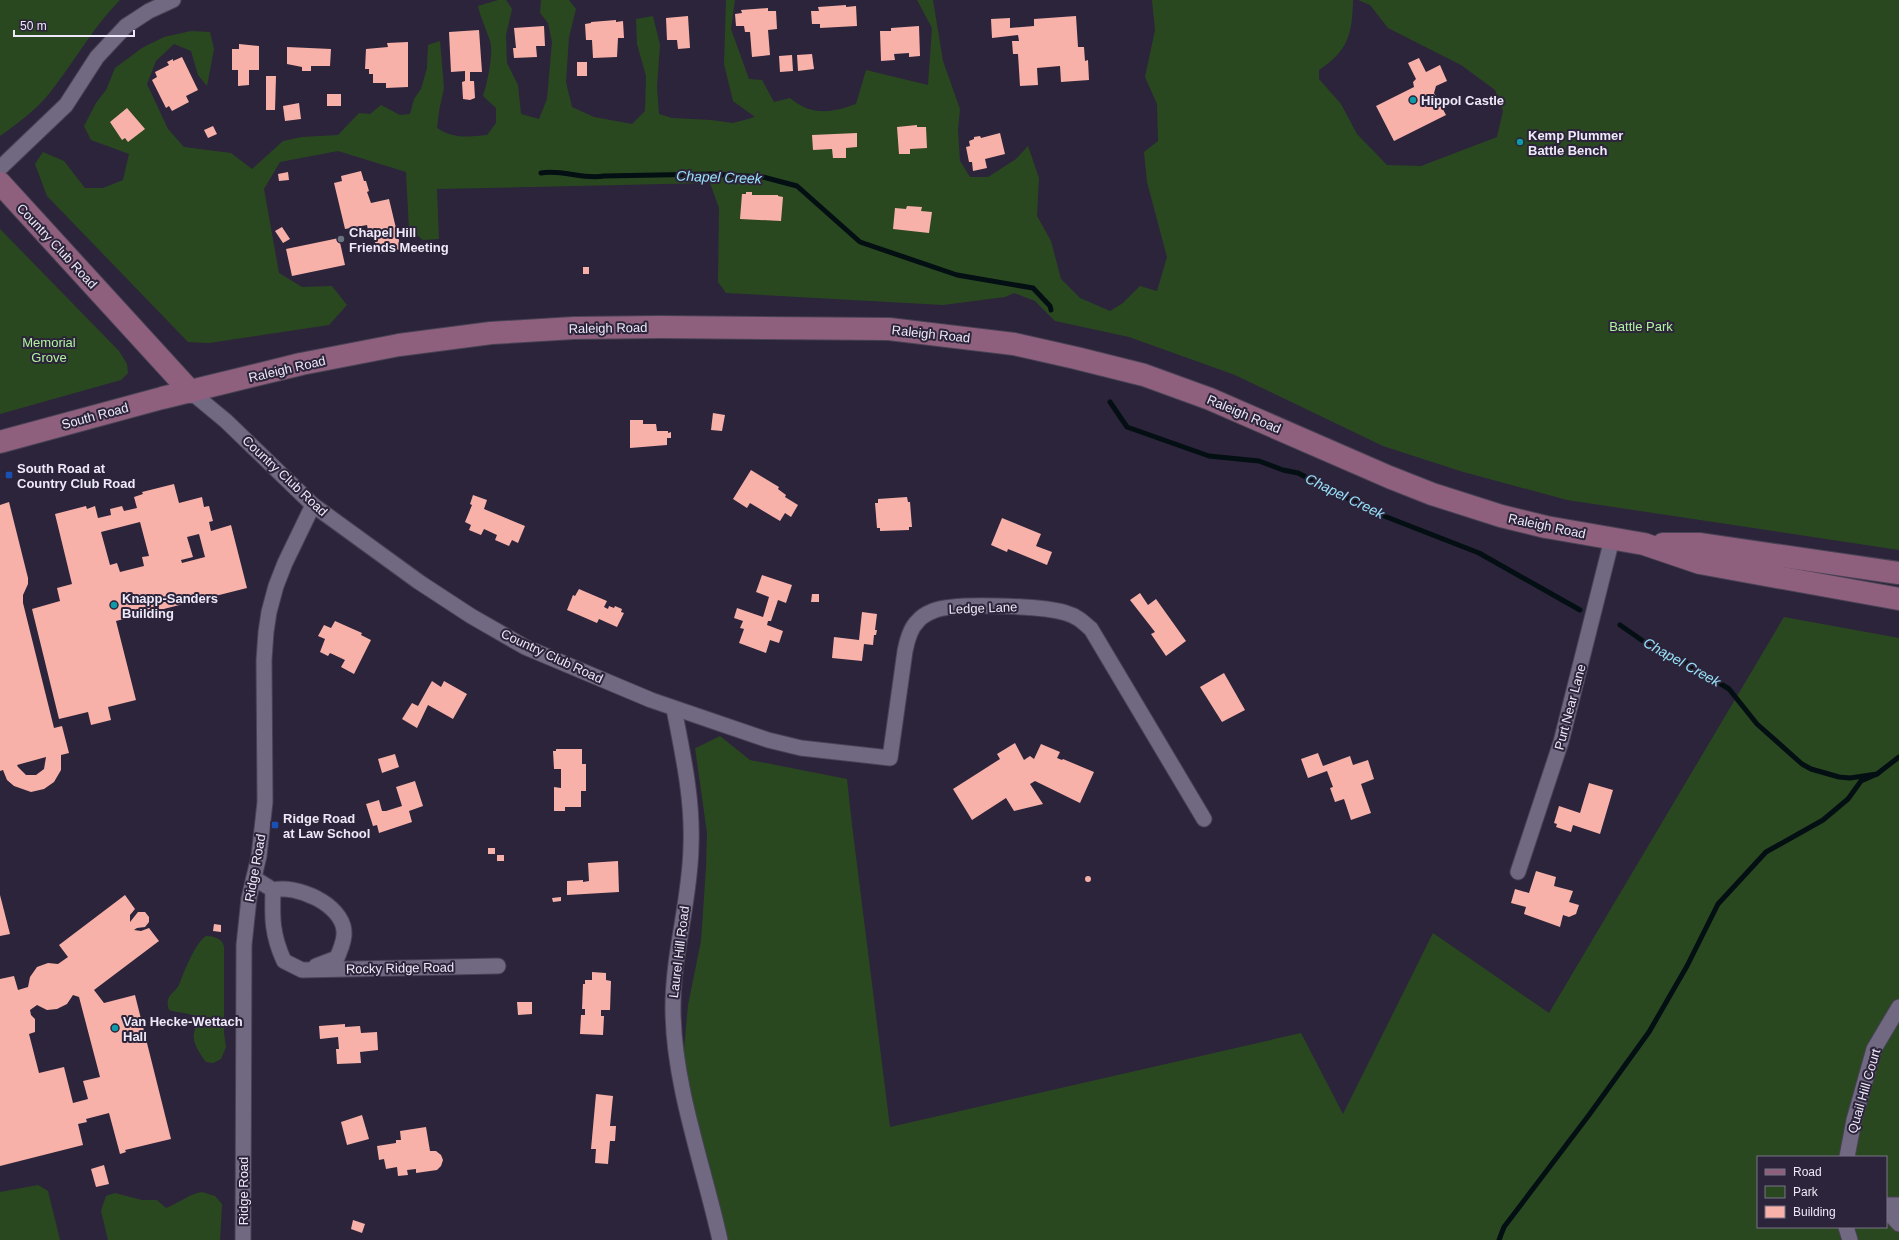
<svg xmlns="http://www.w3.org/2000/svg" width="1899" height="1240" viewBox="0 0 1899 1240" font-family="Helvetica,sans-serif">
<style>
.green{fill:#2a4820;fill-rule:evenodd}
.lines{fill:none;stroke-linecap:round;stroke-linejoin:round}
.stream{stroke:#030f13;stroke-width:5}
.building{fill:#f8b1a9;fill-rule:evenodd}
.street-casing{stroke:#494255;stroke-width:17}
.secondary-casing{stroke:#494255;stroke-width:24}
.street{stroke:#716882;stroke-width:15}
.secondary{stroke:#8e607e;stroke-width:22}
.culture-dot{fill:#0f9aa8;stroke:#2c243a;stroke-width:1.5}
.worship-dot{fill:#6b7280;stroke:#2c243a;stroke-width:1.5}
.transit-dot{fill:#1a4fb4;stroke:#2c243a;stroke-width:1.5}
.labels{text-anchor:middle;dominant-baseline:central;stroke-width:4;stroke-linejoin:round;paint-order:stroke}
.poi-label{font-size:13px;font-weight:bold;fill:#eee9f8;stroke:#2c243a;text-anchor:start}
.street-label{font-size:13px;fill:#eee9f8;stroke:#2c243a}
.park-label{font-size:13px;fill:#b0f49c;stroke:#2c243a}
.water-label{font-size:14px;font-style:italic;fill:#98e3fb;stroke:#2c243a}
</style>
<rect width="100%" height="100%" fill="#2c243a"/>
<g class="green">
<path d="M0,0H120C94,26 77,57 55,86C41,106 20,122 0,136Z"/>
<path d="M498,0H506L512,9L506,35L507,63L518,85L521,114L539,119L547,99L552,42L548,23L540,13L541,0H569L576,9L569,37L566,82L572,107L594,117L632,124L645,111L646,76L637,44L636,19L653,16L660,45L657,87L659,114L672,118L711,120L733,123L755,117L733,101L724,64L726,0H735L731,29L749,79L762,80L774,102L790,98C811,116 831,113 856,104L866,70L928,85L932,28L917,0H933L943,61L960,109L958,130L960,161L970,177H988L1016,159L1028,146L1039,178L1037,216L1051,241L1061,279L1080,298L1110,311L1123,303L1140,286L1157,291L1167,257L1147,182L1144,152L1158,141L1157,104L1145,77L1155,30L1152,0H1353C1352,34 1349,50 1319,70V79L1341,104L1357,134L1387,165L1421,166L1497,137L1503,111L1495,90L1461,65L1388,28L1370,5L1358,0H1899V550L1567,500L1460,471L1383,446L1235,375L1129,337L1055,321L1035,301L1014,293L1005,297L943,305L726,293L718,282L719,208L710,183L437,189L439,239L423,240L409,229L406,172L338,151L280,162L264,189L279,273L302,287L332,286L347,305L329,325L209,343L188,342L47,196L35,164L43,152L64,161L85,188H103L123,180L129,154L91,140L84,126L96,103L106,90L115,68L142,48L164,37L191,31L210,32L214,49L207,86L198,75L191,51L174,44L156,61L147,84L168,129L184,147L231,153L252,169L283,141L302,137L338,135L359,113L370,114L381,105L400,115L410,114L414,99L421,89L427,68L428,45L440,41L444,88L439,111L437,128C454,139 467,137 487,135L496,123V108L483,96C487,84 494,53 490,41C486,28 481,19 478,6Z"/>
<polygon points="0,229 119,351 127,364 128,373 121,380 0,414"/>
<path d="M1784,617L1899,638V1240H725L682,1072L688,1005L701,941L706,868L707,833L695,748L698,747L720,736L750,760L847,779L852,825L890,1127L1301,1033L1343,1114L1433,933L1549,1013ZM1758,1157H1886V1227H1758Z"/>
<path d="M206,936C214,936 224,939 224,948V1033L226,1047L221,1059L213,1063L206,1062C200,1054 192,1043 194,1033C195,1027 198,1024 196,1017C188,1012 178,1013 169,1010C168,1006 167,1003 168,1000C170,993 176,991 179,985C184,972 195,943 206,936Z"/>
<polygon points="38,1185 48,1191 60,1240 0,1240 0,1192"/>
<path d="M202,1192L215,1196L222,1204L220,1240H108L101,1211L106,1196L115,1193L142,1200H157L166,1208C179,1203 189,1194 202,1192Z"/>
</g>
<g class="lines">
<g class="stream">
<path d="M541,173C562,169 583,180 604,176L711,174L763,177L797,186L860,242L957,275L1033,288L1050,306L1051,310"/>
<polyline points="1110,402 1127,427 1209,456 1259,461 1283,470 1298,473 1379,514 1479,553 1580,610"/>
<polyline points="1620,625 1653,648 1682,660 1729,689 1757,724 1802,764 1811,769 1839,777 1850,778 1877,774 1899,757"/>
<polyline points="1499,1240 1504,1227 1589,1115 1649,1032 1687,966 1718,904 1766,852 1823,820 1848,799 1861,781 1877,774"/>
</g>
</g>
<g class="building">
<polygon points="846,5 846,7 856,6 857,26 820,28 820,24 812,24 811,11 819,11 818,7"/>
<polygon points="768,8 768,11 776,11 777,29 768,30 770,55 752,57 750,32 745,32 744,26 736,26 735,14 742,13 741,10"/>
<polygon points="688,16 690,48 678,49 677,40 667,40 666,18"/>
<polygon points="1076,16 1078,47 1084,47 1085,61 1088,60 1089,80 1061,82 1060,66 1037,68 1038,85 1020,86 1018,54 1013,54 1012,41 1019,41 1018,35 992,38 991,19 1010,18 1010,28 1034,26 1034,19"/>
<polygon points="616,20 616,22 623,21 624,38 618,38 617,57 593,58 592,40 586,40 585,24 591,23 591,22"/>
<polygon points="544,26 545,46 536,46 537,57 514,58 513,48 516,48 514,28"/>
<polygon points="919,26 920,56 909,57 909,53 894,54 895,60 881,61 880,31 891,31 891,28"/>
<polygon points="479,30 482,72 470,72 470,81 474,81 475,98 470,100 463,99 462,82 465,81 465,71 451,72 449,32"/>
<polygon points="408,42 408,87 386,88 386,83 373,83 373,74 369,74 369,69 365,69 366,49 388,47 387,43"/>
<polygon points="239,44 259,46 259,70 249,70 249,85 238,86 238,70 232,70 232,49 239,49"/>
<polygon points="287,47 331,49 330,66 311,66 311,71 302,71 302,67 287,64"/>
<polygon points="812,54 814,69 798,71 797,55"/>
<polygon points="792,55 793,71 780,72 779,56"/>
<polygon points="182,57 198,90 186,96 189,102 172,111 169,106 166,108 152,80 157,77 155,72 169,65 167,62 173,59 173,61"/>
<polygon points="1419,58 1426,72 1440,65 1447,81 1436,86 1434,93 1446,115 1394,141 1376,106 1414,87 1413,82 1416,79 1408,63"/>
<rect x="577" y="62" width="10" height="14"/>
<polygon points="266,76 276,76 275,110 266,110"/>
<rect x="327" y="94" width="14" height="12"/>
<polygon points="299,103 301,119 285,121 283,106"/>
<polygon points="127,108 145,129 128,142 125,138 122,140 110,122"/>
<polygon points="917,125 917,127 926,127 927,148 910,149 910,154 899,154 897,127"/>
<polygon points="213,126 217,134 208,138 204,130"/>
<polygon points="857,133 857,147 846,148 846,158 833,158 832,149 813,150 812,135"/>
<polygon points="1000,133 1005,154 985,159 987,168 973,171 972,162 969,162 966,147 970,146 969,141 974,139 974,137 980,136 981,138"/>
<polygon points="361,171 364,181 366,181 369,191 367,192 371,203 389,199 401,249 378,254 372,229 368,230 367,225 345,229 334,183 342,181 341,176"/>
<polygon points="288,172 289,180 279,181 278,174"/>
<polygon points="746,192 752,192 752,195 778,195 778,196 783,197 781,221 740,219 742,194 746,194"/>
<polygon points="907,206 922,207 921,211 932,212 929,233 893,229 895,208 906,209"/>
<polygon points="282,227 290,239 283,243 275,231"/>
<polygon points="339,238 345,265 292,276 286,249"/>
<rect x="583" y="267" width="6" height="7"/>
<polygon points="713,413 725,415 722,431 711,430"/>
<polygon points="630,420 643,420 643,424 656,424 657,431 668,431 668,433 671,432 671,438 667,438 667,445 630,448"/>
<polygon points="751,470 779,487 778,489 786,495 785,497 798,505 791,517 785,513 780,521 750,503 747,508 733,499"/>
<path d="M174,484L179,503L202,497L204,507L209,506L213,521L209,522L211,531L231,525L247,588L116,621L136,700L108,707L111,720L91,725L88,712L59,719L32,609L60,601L57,588L72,584L55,514L86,506L87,509L95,506L98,518L111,515L110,509L122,506L124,511L137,508L134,497L143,494L142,492ZM140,522L149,556L142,557L144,566L120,572L117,563L110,565L101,532ZM199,534L205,557L182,563L181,560L193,557L187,537Z"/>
<polygon points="473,495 487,500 484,509 525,526 518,543 512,540 509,546 495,540 497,535 484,529 481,535 469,530 471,525 465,522 472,505 470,504"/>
<polygon points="907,497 908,502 910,502 912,527 909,527 909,530 880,531 880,528 877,528 875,503 878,503 878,499"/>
<path d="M9,502L28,578V584L23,595V603L54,728L62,726L69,753L61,755V770L54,782L44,789L31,792L14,786L7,780L3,770L0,771V505ZM46,757L44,769L36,775H26L18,767L17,765Z"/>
<polygon points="1002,518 1041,534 1036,546 1052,552 1047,565 1008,549 1007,552 991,545"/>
<polygon points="762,575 792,585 786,603 778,600 771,621 768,621 767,625 783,631 779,643 770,640 766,653 739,643 744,629 740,628 743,621 734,618 737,608 763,617 769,597 756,592"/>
<polygon points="579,589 607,601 604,607 608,609 609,606 614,608 615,606 622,609 621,612 624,613 617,627 599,619 597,623 567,610 573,595 575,596"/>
<polygon points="1140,593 1148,605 1156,599 1186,641 1166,656 1151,634 1155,632 1130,600"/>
<polygon points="812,594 819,594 819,602 811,602"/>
<polygon points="862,612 877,614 875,630 877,630 876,635 874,635 873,645 864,644 862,661 832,658 834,637 859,640"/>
<polygon points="335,621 362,633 361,635 371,640 354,674 341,667 345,660 330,653 328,656 320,652 325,639 318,636 324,625 331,628"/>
<polygon points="1224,673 1245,710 1222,722 1200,687"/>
<polygon points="432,681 441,687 444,681 467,694 453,719 428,705 417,728 402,719 412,703 418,706"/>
<polygon points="1015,743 1024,760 1030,756 1034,759 1041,744 1060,752 1057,758 1062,760 1063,759 1094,772 1080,803 1035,781 1030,784 1043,804 1014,811 1006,798 972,820 953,789 1000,759 997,754"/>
<polygon points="556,749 582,749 582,764 586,764 586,791 581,791 581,807 565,807 565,811 554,811 554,787 561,788 561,769 554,769 553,751 556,751"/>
<polygon points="1318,753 1323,766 1350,756 1353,765 1368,760 1374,779 1361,784 1371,813 1351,820 1344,799 1335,802 1330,788 1333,787 1327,771 1308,778 1301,759"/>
<polygon points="395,754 399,767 382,773 378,759"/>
<polygon points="415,781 423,806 409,811 412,822 379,833 377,825 373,826 366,804 379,800 382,811 386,811 402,806 396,787"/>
<polygon points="1589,783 1613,790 1600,834 1573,825 1571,832 1556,827 1557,824 1554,823 1559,806 1580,813"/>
<rect x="488" y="848" width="7" height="6"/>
<rect x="497" y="855" width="7" height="6"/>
<polygon points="618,861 619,892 567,895 567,881 583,880 583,882 589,881 588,863"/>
<polygon points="1536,871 1556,877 1554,886 1573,891 1569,902 1579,905 1576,914 1569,917 1563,915 1560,927 1524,914 1526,907 1511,903 1515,889 1529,893"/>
<circle cx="1088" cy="879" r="3"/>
<polygon points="0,895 10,934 0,936"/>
<path d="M125,895L135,909L130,915V922L138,912H145L149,917V922L145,927L137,928L134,930L141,931L149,928L159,941L94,990L104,1003L135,995L171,1139L125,1150L126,1152L120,1154L109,1113L86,1119L87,1122L78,1124L83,1145L0,1166V979L14,976L18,990L28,987L30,977L37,967L48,963L58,964L68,957L59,945ZM73,995L79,997L100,1077L83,1081L88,1099L73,1103L64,1067L39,1073L29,1034L35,1032V1019L31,1015L30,1010L37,1005L47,1010L57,1009L67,1004Z"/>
<polygon points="561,897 561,901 553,902 552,898"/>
<polygon points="214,924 221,925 221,932 213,931"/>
<polygon points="592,972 606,973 606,980 611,981 610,1010 601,1010 601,1016 604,1016 603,1035 580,1034 581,1015 585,1015 585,1009 582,1009 583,984 585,984 585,980 592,980"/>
<polygon points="517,1002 532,1002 532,1014 518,1015"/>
<polygon points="345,1024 345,1027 360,1026 361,1033 377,1032 378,1050 360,1052 361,1063 337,1064 336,1049 339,1049 338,1037 320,1039 319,1026"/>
<polygon points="596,1094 613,1096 610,1126 616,1126 615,1141 610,1141 608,1164 595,1163 596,1149 591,1149"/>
<polygon points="362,1115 369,1139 347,1145 341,1122"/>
<polygon points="426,1127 430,1151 436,1151 441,1155 443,1160 441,1166 437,1170 416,1173 416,1169 407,1170 408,1175 398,1176 397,1167 386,1169 384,1159 379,1160 377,1146 396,1143 396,1140 401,1140 400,1131"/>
<polygon points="104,1165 109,1184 96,1187 91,1169"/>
<polygon points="353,1220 365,1224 362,1233 351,1229"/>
</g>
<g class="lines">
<g class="street-casing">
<g id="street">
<polyline points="0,168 66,105 97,57 126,26 149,11 173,0"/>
<path d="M191,392L226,421L313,505L419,582L471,616L525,647L651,700L768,740L801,748L890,758L905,651C907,641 910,628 918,621C921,617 928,613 933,611C954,602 1044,606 1066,613C1077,616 1083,622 1091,629L1204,819"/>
<path d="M674,709C683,755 693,800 691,847C690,902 672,956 673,1012C674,1087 704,1167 720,1240"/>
<polyline points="1518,872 1561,742 1612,539"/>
<path d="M254,878L273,890C272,918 272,935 284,961L302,970L498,966"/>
<path d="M273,890C296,884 342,904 344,931C345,941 340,950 337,958L316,966"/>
<polyline points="1847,1157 1854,1120 1874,1049 1899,1007"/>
<polyline points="1886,1205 1899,1205"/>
<polyline points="1886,1210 1899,1224"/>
<polyline points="1846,1227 1850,1240"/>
<polyline points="243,1240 244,945 249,898 259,856 265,802 264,660 266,632 269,612 276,586 285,563 313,505"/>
</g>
</g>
<g class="secondary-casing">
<g id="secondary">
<polyline points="0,183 191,392"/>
<polyline points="0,442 162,398 301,364 399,345 491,333 574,328 660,327 889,329 1014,344 1076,358 1144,375 1210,399 1389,477 1432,494 1501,516 1546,527 1644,544 1700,563 1899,599"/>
<polyline points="1663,544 1699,544 1899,573"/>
</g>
</g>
<use href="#street" class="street"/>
<use href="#secondary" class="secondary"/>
</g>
<g class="culture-dot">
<circle cx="1413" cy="100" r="4"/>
<circle cx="1520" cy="142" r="4"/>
<circle cx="114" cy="605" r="4"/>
<circle cx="115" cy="1028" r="4"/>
</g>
<circle class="worship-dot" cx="341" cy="239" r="4"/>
<g class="transit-dot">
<rect x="5" y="471" width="8" height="8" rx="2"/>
<rect x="271" y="821" width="8" height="8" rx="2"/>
</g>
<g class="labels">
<g class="poi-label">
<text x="1421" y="100">Hippol Castle</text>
<text x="1528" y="135">Kemp Plummer<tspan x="1528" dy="15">Battle Bench</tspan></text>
<text x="349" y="232">Chapel Hill<tspan x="349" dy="15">Friends Meeting</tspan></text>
<text x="17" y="468">South Road at<tspan x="17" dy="15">Country Club Road</tspan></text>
<text x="122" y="598">Knapp-Sanders<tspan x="122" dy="15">Building</tspan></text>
<text x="283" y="818">Ridge Road<tspan x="283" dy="15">at Law School</tspan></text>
<text x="123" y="1021">Van Hecke-Wettach<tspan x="123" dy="15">Hall</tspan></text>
</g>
<g class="street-label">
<text transform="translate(57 246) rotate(47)">Country Club Road</text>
<text transform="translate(608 328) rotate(-1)">Raleigh Road</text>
<text transform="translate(931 334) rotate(6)">Raleigh Road</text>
<text transform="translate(287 369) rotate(-13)">Raleigh Road</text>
<text transform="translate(1244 414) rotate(23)">Raleigh Road</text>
<text transform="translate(95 416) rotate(-15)">South Road</text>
<text transform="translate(285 476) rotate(43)">Country Club Road</text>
<text transform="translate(1547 526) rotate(12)">Raleigh Road</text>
<text transform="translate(983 608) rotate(-2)">Ledge Lane</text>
<text transform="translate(552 656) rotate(25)">Country Club Road</text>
<text transform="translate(1570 707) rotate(-75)">Purt Near Lane</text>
<text transform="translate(255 868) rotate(-80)">Ridge Road</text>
<text transform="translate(679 952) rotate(-83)">Laurel Hill Road</text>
<text transform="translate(400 968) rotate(-1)">Rocky Ridge Road</text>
<text transform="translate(1864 1091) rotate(-74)">Quail Hill Court</text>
<text transform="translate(243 1191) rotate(-90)">Ridge Road</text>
</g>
<g class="park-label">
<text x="1641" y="326">Battle Park</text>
<text x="49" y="342">Memorial<tspan x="49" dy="15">Grove</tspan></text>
</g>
<g class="water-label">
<text transform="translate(719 177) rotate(2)">Chapel Creek</text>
<text transform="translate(1345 496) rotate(26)">Chapel Creek</text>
<text transform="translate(1682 662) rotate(29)">Chapel Creek</text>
</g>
</g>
<rect x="1757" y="1156" width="130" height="72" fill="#2c243a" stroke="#7a7386"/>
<rect x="1765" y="1169" width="20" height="6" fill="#8e607e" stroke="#7a7386"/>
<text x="1793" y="1176" font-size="12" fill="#eee9f8">Road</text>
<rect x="1765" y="1186" width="20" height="12" fill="#2a4820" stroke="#7a7386"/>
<text x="1793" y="1196" font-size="12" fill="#eee9f8">Park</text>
<rect x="1765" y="1206" width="20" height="12" fill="#f8b1a9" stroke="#7a7386"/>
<text x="1793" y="1216" font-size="12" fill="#eee9f8">Building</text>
<path d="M14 30v6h120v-6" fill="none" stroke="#eee9f8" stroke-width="2"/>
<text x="20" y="30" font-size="12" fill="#eee9f8" stroke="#2c243a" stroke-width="3" paint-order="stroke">50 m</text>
</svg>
